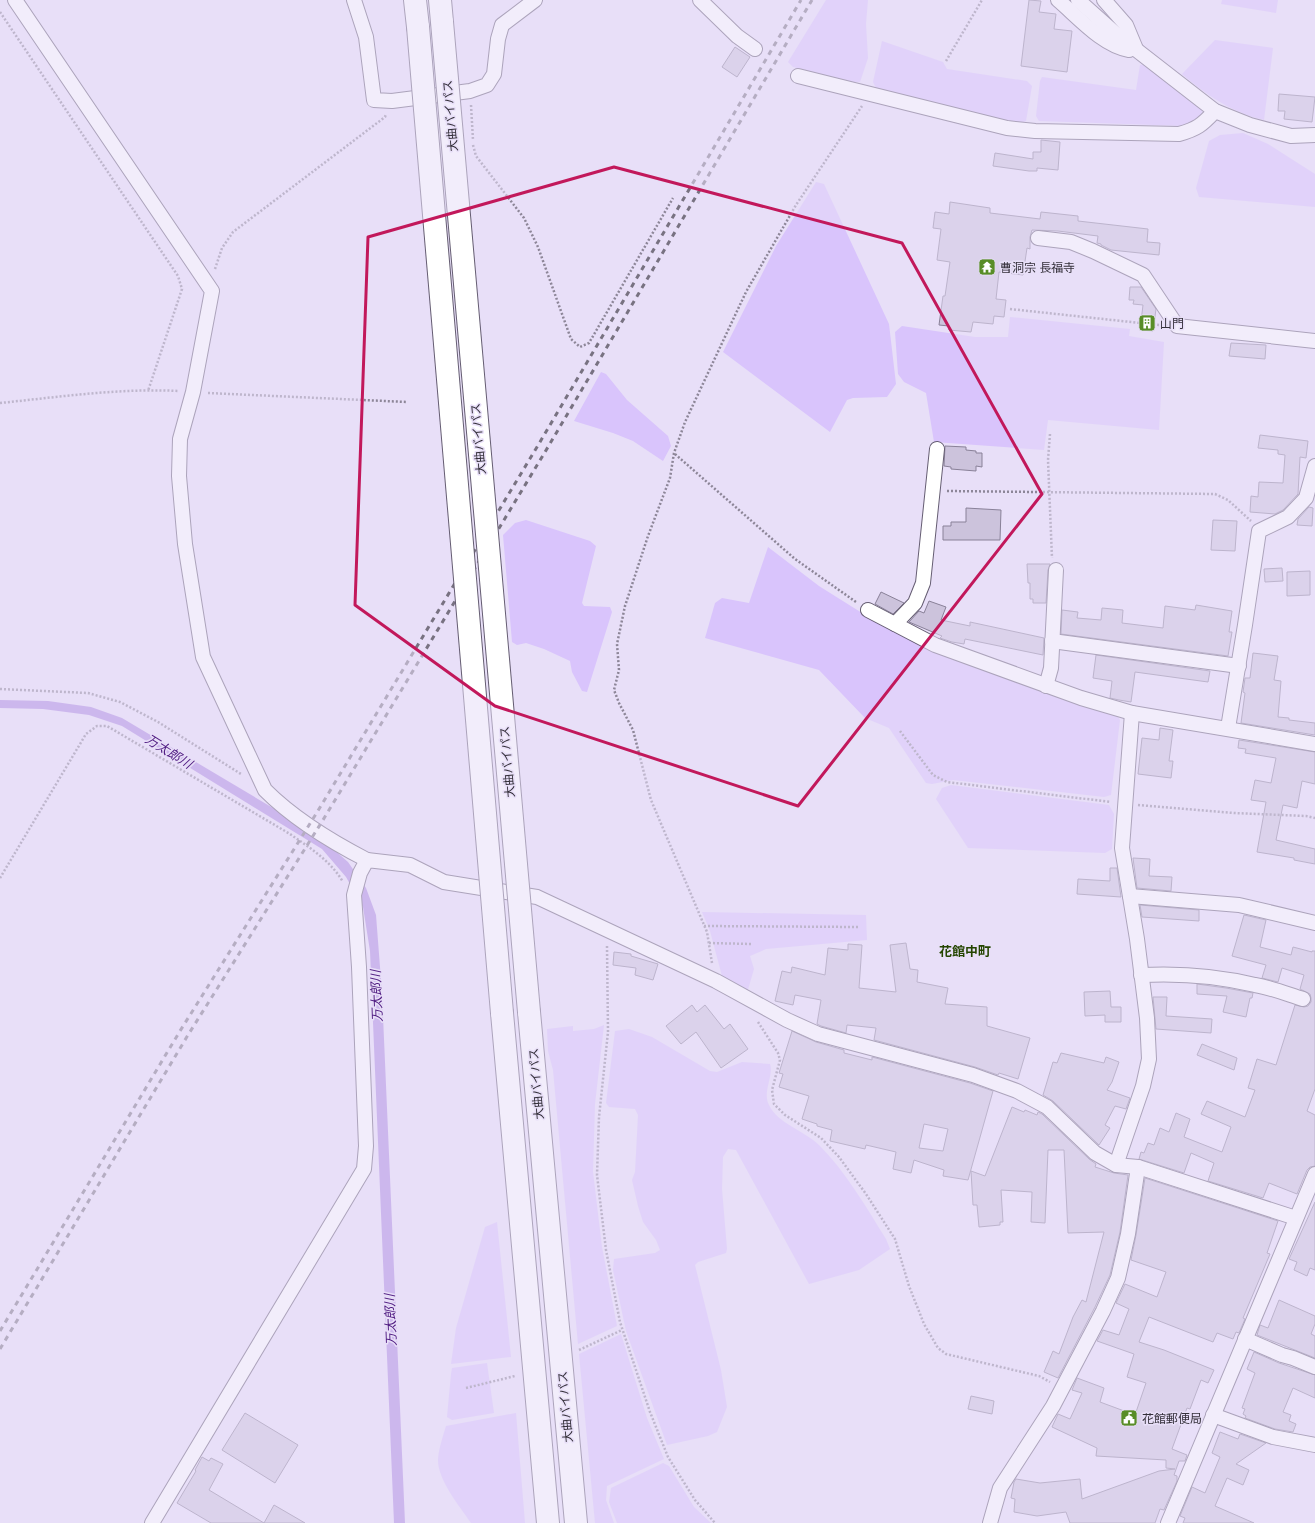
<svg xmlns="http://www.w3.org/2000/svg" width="1315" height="1523" viewBox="0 0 1315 1523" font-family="Montserrat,'Noto Sans JP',sans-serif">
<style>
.green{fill:#d9c4fc}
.water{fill:#ac88e0}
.building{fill:#ccc3dc;stroke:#898198;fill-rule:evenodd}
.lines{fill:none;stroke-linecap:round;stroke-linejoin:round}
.minor-casing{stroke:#655d72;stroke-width:16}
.trunk-casing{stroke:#655d72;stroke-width:24}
.path{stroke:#8d8698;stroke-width:2.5;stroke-dasharray:2 2;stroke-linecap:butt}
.minor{stroke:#fff;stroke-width:14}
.trunk{stroke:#fff;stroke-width:22}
.rail{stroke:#787281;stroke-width:3;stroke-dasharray:5 5;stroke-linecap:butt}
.trunk-bridge-casing{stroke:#655d72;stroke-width:24;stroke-linecap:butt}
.trunk-bridge{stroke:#fff;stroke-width:22}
.marked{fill:none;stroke:#c2185b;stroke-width:3;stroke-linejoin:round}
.labels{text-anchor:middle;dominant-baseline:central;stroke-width:3;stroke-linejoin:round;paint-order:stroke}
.street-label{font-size:12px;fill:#34303a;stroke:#e8dff8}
.poi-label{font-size:12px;fill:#34303a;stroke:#e8dff8;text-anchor:start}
.water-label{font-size:13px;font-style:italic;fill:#501c82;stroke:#e8dff8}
.neighbourhood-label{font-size:13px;font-weight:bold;fill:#244500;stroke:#e8dff8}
</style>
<rect width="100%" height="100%" fill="#e8dff8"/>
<g class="green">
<polygon points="826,0 868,0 866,24 868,58 860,82 851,82 793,67 788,62"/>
<polygon points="1222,0 1278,0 1276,13 1221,4"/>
<path d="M1215,40L1273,48L1264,120C1233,113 1206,95 1182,74Z"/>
<polygon points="882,41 943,62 947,69 1027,81 1032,86 1026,121 1020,123 971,113 876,88 873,82"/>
<path d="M1145,64L1203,109C1200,122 1194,122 1183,126L1039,121L1036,116L1040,81L1042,77L1136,90L1140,65Z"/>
<polygon points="1243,133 1268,144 1315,174 1315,207 1199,197 1196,188 1209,141 1220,135"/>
<polygon points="816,182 824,184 889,324 896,384 887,397 853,398 847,400 830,432 723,352 776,246"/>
<polygon points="1010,317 1130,329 1129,336 1164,342 1159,430 1048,420 1044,450 934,442 926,393 904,382 898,374 895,332 902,326 975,337 1008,337"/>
<polygon points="601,372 606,374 627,400 668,436 671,446 663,461 633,441 613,433 574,421"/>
<polygon points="526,520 590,541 596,546 582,603 584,606 610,607 612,612 587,692 582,691 572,672 570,661 544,649 526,643 517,645 512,642 503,535 515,523"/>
<polygon points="768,547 819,586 862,613 946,655 976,668 1117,715 1120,720 1111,795 1104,797 953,780 932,784 926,783 889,728 865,718 819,670 705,638 715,603 722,598 749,603"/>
<polygon points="951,785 1109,805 1114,814 1112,849 1105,853 968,848 936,799 942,788"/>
<polygon points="702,912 866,915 867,940 766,949 750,956 754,969 747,993 732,986 722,976 710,931"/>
<polygon points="604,1025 595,1104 593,1172 602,1247 617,1326 578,1344 553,1070 548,1051 547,1029 573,1026 573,1031 594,1029"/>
<path d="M629,1029L652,1037L710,1071L717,1072L742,1062L770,1064C774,1076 762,1092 769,1105C777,1123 805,1131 819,1145C846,1172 866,1207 886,1239L890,1249L859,1270L809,1284L736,1150L728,1149L723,1157L722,1189L727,1249L726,1253L698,1262L695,1265L721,1370L727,1407L717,1432L708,1436L667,1445L626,1331L613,1270L614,1259L655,1253L660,1250L656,1240L643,1222L638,1206L632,1180L635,1172L638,1115L635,1109L609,1107L606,1103L615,1031Z"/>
<polygon points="497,1222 511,1357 451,1364 456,1328 485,1227"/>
<polygon points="621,1334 647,1418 664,1459 607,1486 606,1500 614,1523 595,1523 579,1354"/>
<polygon points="487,1363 494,1413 452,1420 447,1417 451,1374 452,1368"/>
<path d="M516,1413L525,1523H471C460,1507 437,1479 438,1459C439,1448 443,1436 446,1426Z"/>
<polygon points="663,1463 669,1466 694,1507 711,1523 617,1523 609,1502 611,1488"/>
</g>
<polygon class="water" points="0,700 48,701 91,707 122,718 273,808 323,840 348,862 366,888 376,915 382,993 405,1523 394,1523 370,951 363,907 346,877 322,849 122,726 89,715 43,709 0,708"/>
<g class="building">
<polygon points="1029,0 1041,1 1039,12 1056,14 1054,29 1072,31 1067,72 1021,66"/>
<polygon points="735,47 750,57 737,77 722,67"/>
<polygon points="1279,94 1315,97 1312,122 1284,119 1285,111 1278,111"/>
<polygon points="1041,140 1060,142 1058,170 1037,168 1037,171 1029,171 993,166 995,153 1033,159 1033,152 1041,152"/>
<polygon points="950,202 990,208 990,213 1040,219 1041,212 1078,216 1078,221 1148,229 1147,242 1160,243 1159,255 1111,250 1101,245 1101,244 1097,243 1098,236 1058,231 1032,230 1030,237 1030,249 1027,248 1023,275 999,272 996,299 1006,300 1004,317 994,316 993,324 973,322 971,332 949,330 949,326 939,325 943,296 945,296 950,262 937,260 941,229 933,228 935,212 949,214"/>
<polygon points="1130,287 1141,287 1156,309 1153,331 1140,330 1143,305 1133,304 1134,300 1129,300"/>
<polygon points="1231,343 1266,345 1265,359 1229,356"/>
<polygon points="1260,435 1308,441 1306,458 1300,457 1298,494 1283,510 1275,514 1250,512 1251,496 1258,497 1259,482 1283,483 1285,455 1278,454 1278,450 1258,448"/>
<polygon points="945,446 966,447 966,450 976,451 976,453 982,453 982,467 976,466 976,471 951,469 951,467 944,466"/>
<polygon points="1309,507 1313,508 1312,526 1297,525 1298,519"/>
<polygon points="966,508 1001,510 1000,540 943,540 943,526 951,526 951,522 966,522"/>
<polygon points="1213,520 1237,521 1235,551 1211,550"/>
<polygon points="1027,564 1050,564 1048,570 1046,603 1033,603 1033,599 1030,599 1030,583 1028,583"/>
<polygon points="1282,568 1283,581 1265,582 1264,569"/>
<polygon points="1310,571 1310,595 1287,596 1287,572"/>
<polygon points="881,592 904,603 893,614 875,604"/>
<polygon points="929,601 946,607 941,620 970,626 970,622 1044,638 1043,655 965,639 964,644 952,642 940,638 942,636 909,622 919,611 924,613"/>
<polygon points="1196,605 1232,611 1229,632 1232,632 1228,656 1061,634 1062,610 1078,612 1077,618 1101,620 1102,608 1123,610 1122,623 1163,628 1165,606 1195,610"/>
<polygon points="1253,653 1278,656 1274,680 1281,681 1278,717 1289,718 1289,720 1315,723 1315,735 1241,723 1245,693 1243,692 1245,678 1250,678"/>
<polygon points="1096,655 1210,671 1208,682 1135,672 1131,702 1119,700 1110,698 1112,681 1093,678"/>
<polygon points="1160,728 1173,730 1169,761 1173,761 1171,778 1138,774 1142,738 1159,740"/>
<polygon points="1239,740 1315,752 1315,784 1302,781 1297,808 1283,805 1276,840 1315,849 1315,864 1294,860 1294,858 1257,852 1266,802 1251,800 1255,780 1271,783 1276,758 1245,753 1246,749 1238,748"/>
<polygon points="1133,858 1150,859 1149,876 1172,877 1171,891 1137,888"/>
<polygon points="1110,868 1117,868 1121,897 1077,894 1078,879 1110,881"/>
<polygon points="1140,905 1199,910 1199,921 1142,917"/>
<polygon points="1244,915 1266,920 1260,947 1291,955 1293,947 1312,952 1312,951 1315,951 1315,1089 1307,1111 1315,1115 1315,1166 1310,1167 1307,1170 1297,1194 1269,1183 1263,1198 1208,1181 1214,1163 1191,1153 1184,1173 1139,1159 1141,1152 1144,1153 1148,1143 1154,1145 1160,1128 1169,1132 1176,1113 1190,1119 1184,1137 1222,1152 1231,1127 1201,1114 1207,1101 1245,1117 1255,1090 1248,1088 1257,1059 1276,1065 1295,1005 1304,1007 1308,1006 1311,1002 1311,998 1310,994 1300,989 1304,975 1282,968 1278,982 1262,978 1266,965 1232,956"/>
<polygon points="906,943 910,969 918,970 917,982 948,988 945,1004 987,1007 987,1026 1030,1038 1018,1079 999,1073 998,1075 975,1067 874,1040 876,1028 847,1025 846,1033 821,1026 817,1024 821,1000 795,995 793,1005 775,1001 782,971 791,973 792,967 825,975 828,948 848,950 848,944 862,945 859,988 896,992 890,945"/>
<polygon points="614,952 631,954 631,956 658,964 653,980 635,975 636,968 613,965"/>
<polygon points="1197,984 1226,988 1253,993 1252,998 1250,998 1246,1017 1223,1012 1227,996 1197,994"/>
<polygon points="1110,991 1111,1007 1121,1007 1121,1022 1105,1022 1105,1015 1085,1016 1084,992"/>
<polygon points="1153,997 1167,997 1166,1016 1212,1019 1211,1033 1156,1029"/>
<polygon points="692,1005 697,1012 705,1005 724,1029 730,1024 748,1049 721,1068 696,1032 681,1044 666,1026"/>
<path d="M792,1031L816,1042L844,1050V1053L872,1060V1057L970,1083L993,1091L968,1180L943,1176L944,1170L914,1160L911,1173L893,1169L896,1152L866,1145L865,1149L830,1141L832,1130L817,1126V1124L802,1119L809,1096L779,1087L783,1074L779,1073ZM924,1124L948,1129L943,1151L919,1148Z"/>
<polygon points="1202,1044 1237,1058 1234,1070 1197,1055"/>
<polygon points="1061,1053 1104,1063 1106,1057 1119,1062 1112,1082 1107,1090 1130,1098 1126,1109 1115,1106 1105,1125 1110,1128 1099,1145 1053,1101 1043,1095 1053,1062 1057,1063"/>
<polygon points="1012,1107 1024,1112 1025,1110 1037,1115 1038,1112 1042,1114 1089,1159 1096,1164 1095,1167 1114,1173 1128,1175 1120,1232 1110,1275 1095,1307 1058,1378 1044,1372 1053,1351 1059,1354 1073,1317 1082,1300 1086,1302 1104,1232 1068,1233 1064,1150 1048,1150 1045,1223 1031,1222 1032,1192 1001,1190 1003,1222 1000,1222 1000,1225 979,1227 977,1205 973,1205 971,1171 985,1176"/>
<polygon points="1145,1178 1278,1221 1267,1253 1270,1254 1243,1318 1245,1319 1239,1333 1236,1332 1233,1339 1217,1333 1213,1342 1149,1317 1139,1342 1164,1350 1214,1370 1208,1383 1201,1380 1190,1409 1187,1408 1172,1449 1187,1455 1185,1461 1179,1461 1174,1475 1177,1476 1177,1481 1164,1510 1160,1509 1155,1523 1070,1523 1066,1512 1037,1516 1014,1512 1015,1499 1011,1498 1014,1482 1016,1479 1040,1483 1080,1479 1082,1499 1159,1471 1175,1469 1166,1468 1166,1460 1096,1456 1097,1448 1052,1427 1058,1414 1070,1419 1082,1393 1072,1390 1077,1378 1104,1388 1100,1402 1135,1415 1146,1383 1127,1377 1134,1354 1097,1341 1103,1330 1119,1335 1129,1309 1116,1303 1125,1284 1157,1297 1166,1272 1131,1260 1136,1235"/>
<polygon points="1315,1202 1315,1270 1310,1268 1307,1276 1294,1270 1297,1262 1289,1259"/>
<polygon points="1279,1300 1315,1316 1315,1324 1311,1334 1315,1336 1315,1358 1257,1335 1260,1325 1268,1328"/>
<polygon points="1254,1352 1279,1363 1315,1375 1315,1398 1293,1388 1283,1412 1291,1415 1289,1421 1296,1424 1293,1432 1275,1429 1245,1418 1246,1416 1243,1414 1245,1409 1242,1408 1255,1373 1247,1369"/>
<polygon points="971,1396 994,1401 992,1414 968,1409"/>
<polygon points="245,1413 298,1445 275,1483 222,1450"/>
<polygon points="1220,1432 1238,1439 1240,1434 1266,1443 1236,1464 1249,1470 1243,1485 1227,1478 1215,1506 1254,1523 1183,1523 1185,1518 1180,1516 1192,1487 1205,1493 1220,1457 1212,1453"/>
<polygon points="202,1457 209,1461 211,1458 223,1464 209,1490 264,1523 274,1505 305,1523 211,1523 177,1503 196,1471 195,1470"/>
</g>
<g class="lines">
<g class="minor-casing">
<g id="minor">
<path d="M15,0L212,291L193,392L180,439L179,476L185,544L203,657L265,790C294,819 330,841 367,860"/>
<polyline points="354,0 366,37 374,100 392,101 470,91 487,85 494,74 498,39 502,25 535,0"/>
<polyline points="700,0 737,36 755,49"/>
<path d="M1058,0C1078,17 1103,46 1129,50"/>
<polyline points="1078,0 1116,34 1215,111 1250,125 1291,136 1315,135"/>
<polyline points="1104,0 1126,25 1136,49"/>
<path d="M798,76L1007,128L1035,131L1179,134C1197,129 1202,125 1215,111"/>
<polyline points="1038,238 1071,242 1093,251 1143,275 1177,326 1315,341"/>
<polyline points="868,610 935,645 1081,698 1132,713 1315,744"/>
<polyline points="895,624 915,603 923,583 937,449"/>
<polyline points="1052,641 1239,666"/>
<polyline points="1046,686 1051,668 1056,570"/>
<polyline points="1228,728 1245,625 1259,531 1288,517 1306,498 1315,466"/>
<polyline points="1130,896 1239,905 1315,923"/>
<path d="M1141,975C1180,973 1218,976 1255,985C1272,988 1287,994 1303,999"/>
<polyline points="1116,1165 1143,1086 1149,1059 1147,1018 1137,939 1122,848 1132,713"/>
<polyline points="1245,1339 1282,1355 1293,1358 1315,1367"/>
<polyline points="1213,1415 1273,1437 1315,1445"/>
<polyline points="152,1523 364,1169 366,1146 359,967 354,895 360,873 367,860 410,865 444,882 537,897 716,981 787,1020 818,1034 973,1075 1017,1091 1047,1107 1095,1153 1116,1165 1138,1167 1296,1218"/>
<polyline points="990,1523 1000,1488 1053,1406 1103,1311 1118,1278 1128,1234 1138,1167"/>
<polyline points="1168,1523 1315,1174"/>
</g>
</g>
<g class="trunk-casing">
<g id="trunk">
<polyline points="415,0 418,27"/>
<polyline points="440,0 442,22"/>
<polyline points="529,1012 576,1523"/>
<polyline points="502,1013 548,1523"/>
</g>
</g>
<g class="path">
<polyline points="0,12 178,276 182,289 148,391"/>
<polyline points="946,61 982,0"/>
<polyline points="471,105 473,140"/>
<polyline points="473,145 476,156 524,218 538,247 571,339 580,347 589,343 673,198"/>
<polyline points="215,269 222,248 233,232 385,117 386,114"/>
<polyline points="1010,309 1159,325"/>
<polyline points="208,393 407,402"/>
<path d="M0,403C59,397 119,388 179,391"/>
<polyline points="1050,434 1048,460 1052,558"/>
<polyline points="675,454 795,559 856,602"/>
<polyline points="947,491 1215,494 1228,500 1251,521"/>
<polyline points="0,689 88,693 120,702 158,722 241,774"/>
<polyline points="900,731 933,775 947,782 1111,802"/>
<polyline points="1138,805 1234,813 1306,816 1315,818"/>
<path d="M0,878L86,734L97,726H107L290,834C310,848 330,860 343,882"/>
<polyline points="704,926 859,927"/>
<polyline points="709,943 751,944"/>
<polyline points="607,946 608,1032 599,1117 597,1175 606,1250 620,1322 650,1412 668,1457 695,1500 715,1523"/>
<polyline points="712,963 707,932 651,800 633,730 619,703 614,690 619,670 617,644 625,606 648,536 670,478 674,453 685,422 746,292 796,205 862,106"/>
<polyline points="758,1022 778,1053 780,1060 772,1090 774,1104 785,1115 821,1138 839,1157 866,1194 895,1239 909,1286 924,1324 938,1348 946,1354 1039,1376 1050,1382"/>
<polyline points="579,1350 622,1330"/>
<polyline points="466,1388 515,1376"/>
</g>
<use href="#minor" class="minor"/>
<use href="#trunk" class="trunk"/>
<g class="rail">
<polyline points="0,1331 180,1031 316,814 537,447 801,0"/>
<polyline points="0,1349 188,1035 323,820 545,452 812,0"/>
</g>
<g class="trunk-bridge-casing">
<g id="trunk-bridge">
<polyline points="442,22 529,1012"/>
<polyline points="418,27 502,1013"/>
</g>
</g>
<use href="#trunk-bridge" class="trunk-bridge"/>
</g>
<path d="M0 0H1315V1523H0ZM614,167L902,243L1042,494L798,806L495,706L355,605L368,237Z" fill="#e8dff8" fill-opacity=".55" fill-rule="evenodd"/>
<path class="marked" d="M614,167L902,243L1042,494L798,806L495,706L355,605L368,237Z"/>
<defs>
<g id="temple-square" transform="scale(0.9)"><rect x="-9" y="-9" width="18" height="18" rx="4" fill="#588d27" stroke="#e8dff8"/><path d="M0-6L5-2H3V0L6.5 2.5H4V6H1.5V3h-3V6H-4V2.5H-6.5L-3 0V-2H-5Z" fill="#fff"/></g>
<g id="building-square" transform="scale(0.9)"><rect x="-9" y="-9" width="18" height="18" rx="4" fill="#588d27" stroke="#e8dff8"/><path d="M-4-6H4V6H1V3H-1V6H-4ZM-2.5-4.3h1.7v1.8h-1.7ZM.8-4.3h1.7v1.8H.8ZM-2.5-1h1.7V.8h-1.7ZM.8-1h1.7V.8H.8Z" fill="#fff"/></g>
<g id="civic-square" transform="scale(0.9)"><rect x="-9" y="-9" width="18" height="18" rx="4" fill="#588d27" stroke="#e8dff8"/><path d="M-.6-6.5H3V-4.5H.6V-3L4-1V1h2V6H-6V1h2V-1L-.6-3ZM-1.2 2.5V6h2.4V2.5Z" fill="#fff"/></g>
</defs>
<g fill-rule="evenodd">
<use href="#temple-square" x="987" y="267"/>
<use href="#building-square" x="1147" y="323"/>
<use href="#civic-square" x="1129" y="1418"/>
</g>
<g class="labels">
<g class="street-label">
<text transform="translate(450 116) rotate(-95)">大曲バイパス</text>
<text transform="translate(478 439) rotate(-95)">大曲バイパス</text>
<text transform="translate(507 762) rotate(-95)">大曲バイパス</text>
<text transform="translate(536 1084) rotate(-95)">大曲バイパス</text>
<text transform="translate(565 1407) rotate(-95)">大曲バイパス</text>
</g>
<g class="poi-label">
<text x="1000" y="267">曹洞宗 長福寺</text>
<text x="1160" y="323">山門</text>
<text x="1142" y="1418">花館郵便局</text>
</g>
<g class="water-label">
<text transform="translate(169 751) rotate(32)">万太郎川</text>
<text transform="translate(376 996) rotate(-92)">万太郎川</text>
<text transform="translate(390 1320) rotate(-92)">万太郎川</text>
</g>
<g class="neighbourhood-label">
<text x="965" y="951">花館中町</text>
</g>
</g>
</svg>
